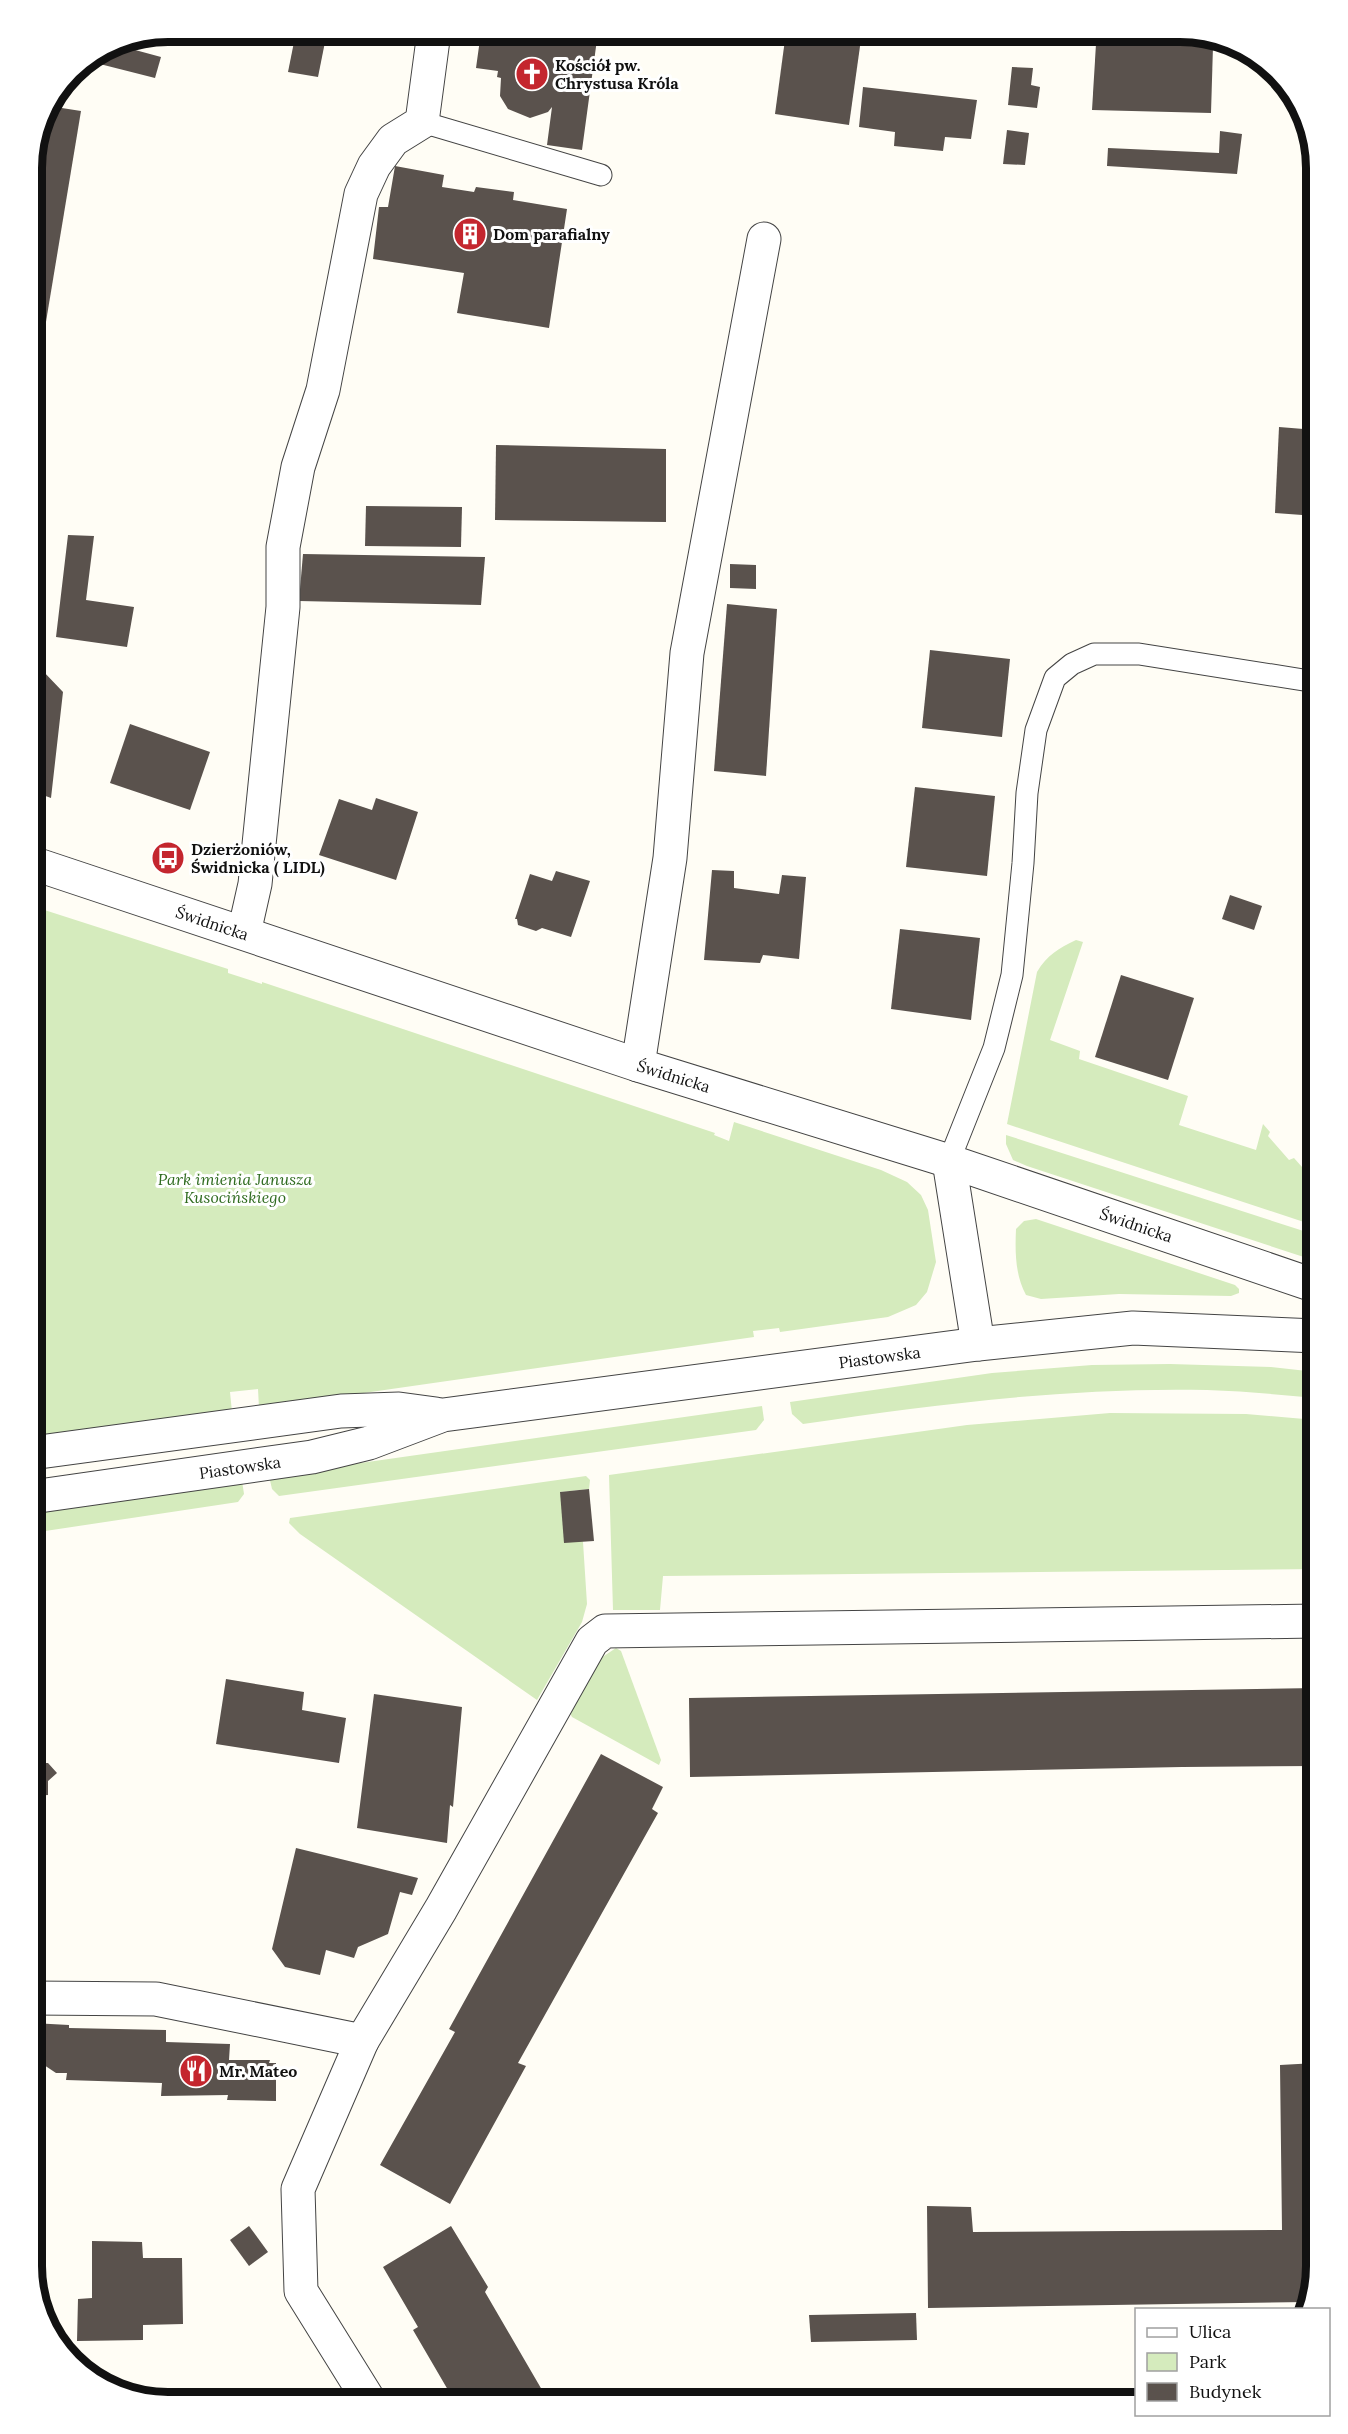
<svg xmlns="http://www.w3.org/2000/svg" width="1348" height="2434" viewBox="0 0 1348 2434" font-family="Lora,serif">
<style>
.green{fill:#d5ebbd}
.building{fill:#5a524d}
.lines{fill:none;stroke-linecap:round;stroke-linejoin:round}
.service-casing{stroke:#444;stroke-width:23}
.minor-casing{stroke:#444;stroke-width:35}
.tertiary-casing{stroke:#444;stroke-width:35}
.service{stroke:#fff;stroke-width:21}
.minor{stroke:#fff;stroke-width:33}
.tertiary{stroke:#fff;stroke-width:33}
.labels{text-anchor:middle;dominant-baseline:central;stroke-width:6;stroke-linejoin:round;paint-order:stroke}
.poi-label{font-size:16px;font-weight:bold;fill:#111;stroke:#fff;text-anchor:start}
.street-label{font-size:16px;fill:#111;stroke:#fff}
.park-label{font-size:16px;font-style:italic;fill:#2f6b1f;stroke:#fff}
.rim{fill:none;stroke:#111;stroke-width:8}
</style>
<rect width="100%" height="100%" fill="#fffdf5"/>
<g class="green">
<polygon points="32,906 228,969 228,973 262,984 262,982 715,1133 714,1135 729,1141 734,1122 737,1123 881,1170 907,1182 921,1195 928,1210 936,1262 927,1292 916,1305 888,1317 780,1332 779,1328 753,1331 754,1337 259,1408 258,1389 230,1392 232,1412 32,1440"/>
<path d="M1076,940L1083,942L1050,1040L1080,1051L1079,1059L1188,1096L1179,1125L1256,1150L1263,1124L1270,1132L1268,1136L1289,1160L1294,1158L1310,1176L1316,1179V1226L1007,1124L1037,972C1047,955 1059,948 1076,940Z"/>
<polygon points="1006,1135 1316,1235 1316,1261 1027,1166 1013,1160 1006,1144"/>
<path d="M1036,1219L1235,1285L1239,1289V1293L1231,1296L1119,1294L1041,1299L1026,1295C1015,1275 1015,1251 1016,1229L1024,1221Z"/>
<path d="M1170,1364L1271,1367L1316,1372V1398C1280,1395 1244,1391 1207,1390C1073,1387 936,1404 803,1424L792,1414L790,1402L992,1373L1092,1365Z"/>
<polygon points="762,1406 764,1420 756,1430 279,1496 272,1489 269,1476"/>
<polygon points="1110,1413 1246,1414 1316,1420 1316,1569 663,1576 660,1610 613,1610 609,1475 967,1425"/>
<polygon points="586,1476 590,1480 589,1489 560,1492 583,1542 587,1604 582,1622 537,1700 300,1534 289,1523 290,1518"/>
<polygon points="242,1481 244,1494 238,1502 32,1533 32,1510"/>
<polygon points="616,1648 621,1651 661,1760 659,1765 572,1717 568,1710 598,1660"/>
</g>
<g class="building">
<polygon points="296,32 327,32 318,77 288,72"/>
<polygon points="481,32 598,32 582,150 547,145 552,107 548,112 530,118 508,109 500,96 501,78 497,77 498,71 476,68"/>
<polygon points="676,32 697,32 696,36"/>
<polygon points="786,32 862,32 849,125 775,114"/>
<polygon points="113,44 161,57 155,78 88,61"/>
<polygon points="1096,44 1213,46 1211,113 1092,110"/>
<polygon points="1012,67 1033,68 1031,85 1040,87 1037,108 1008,105"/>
<polygon points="863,87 977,100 971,139 945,137 943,151 894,146 895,132 859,127"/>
<polygon points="49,106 81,111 33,400 32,160 42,116"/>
<polygon points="1007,130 1029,133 1025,165 1003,164"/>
<polygon points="1220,131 1242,134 1237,174 1107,166 1108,148 1219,153"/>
<polygon points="395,166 444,175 442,187 474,192 476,187 514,192 513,200 567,209 549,328 457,313 464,273 373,259 379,207 388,207"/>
<polygon points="1279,427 1316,430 1316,516 1275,513"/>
<polygon points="496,445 666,449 666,522 495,520"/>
<polygon points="366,506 462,507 461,547 365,546"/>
<polygon points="68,535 94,536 86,600 134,607 127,647 56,637"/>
<polygon points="303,554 485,557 481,605 299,601"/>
<polygon points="32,564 35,564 42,670 63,692 51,798 32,791"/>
<polygon points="730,564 756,565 756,589 730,588"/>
<polygon points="727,604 777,609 766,776 714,771"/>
<polygon points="930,650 1010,659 1002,737 922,728"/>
<polygon points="130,724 210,752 190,810 110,783"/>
<polygon points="915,787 995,796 987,876 906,867"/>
<polygon points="376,798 418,812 396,880 319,855 339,799 372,810"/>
<polygon points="712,870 734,871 734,888 779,894 782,875 806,877 799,959 763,955 760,963 704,960"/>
<polygon points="556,871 590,881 571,937 542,928 536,931 518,925 517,919 515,919 530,874 552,881"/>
<polygon points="1230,895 1262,906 1254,930 1222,919"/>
<polygon points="900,929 980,938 971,1020 891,1009"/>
<polygon points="1121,975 1194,998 1168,1080 1095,1057"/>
<polygon points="589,1489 594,1541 564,1543 560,1492"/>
<polygon points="226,1679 304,1692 302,1710 346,1718 339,1763 216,1744"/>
<polygon points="1316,1688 1316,1766 1182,1767 690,1777 689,1698"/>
<polygon points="374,1694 462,1707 453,1807 450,1805 447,1843 357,1828"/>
<polygon points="601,1754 663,1787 652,1809 658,1813 518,2063 526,2066 450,2204 380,2165 455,2032 449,2029"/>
<polygon points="32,1763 48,1763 57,1773 48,1781 48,1795 32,1796"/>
<polygon points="32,1828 38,1837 32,1842"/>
<polygon points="296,1848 418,1878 412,1895 400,1892 388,1934 358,1947 354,1958 326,1950 320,1975 285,1967 272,1949"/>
<polygon points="32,1862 37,1867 32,1875"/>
<polygon points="32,1906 44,1907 43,1939 34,1949 32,1947"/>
<polygon points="32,2023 69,2025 69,2028 166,2030 166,2042 230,2044 229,2060 270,2060 269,2063 276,2063 276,2101 227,2100 228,2095 161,2096 162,2083 66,2080 67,2073 56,2073 32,2057"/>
<polygon points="1316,2063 1316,2266 1306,2302 928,2308 927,2206 971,2207 973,2232 1282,2230 1280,2065"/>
<polygon points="249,2226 268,2252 249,2266 230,2240"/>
<polygon points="451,2226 488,2287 485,2292 549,2402 455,2402 413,2330 418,2327 383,2267"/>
<polygon points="92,2241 142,2242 143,2258 182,2258 183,2324 143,2325 143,2340 77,2341 78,2299 92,2298"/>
<polygon points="916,2313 917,2340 811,2342 809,2315"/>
<polygon points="250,2396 254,2402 240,2402"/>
</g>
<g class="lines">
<g class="service-casing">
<g id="service">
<polyline points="422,122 601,175"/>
<polyline points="949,1161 994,1048 1012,975 1023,863 1027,793 1036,730 1055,678 1072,664 1094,654 1139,654 1316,682"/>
</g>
</g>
<g class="minor-casing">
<g id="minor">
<polyline points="244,933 255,884 283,607 283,547 298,467 323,390 361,194 374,166 393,140 422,122 434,32"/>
<polyline points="638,1065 670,858 687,653 764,239"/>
<polyline points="32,1998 156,1999 362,2041 298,2189 301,2291 370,2402"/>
<polyline points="362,2041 441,1909 592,1641 605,1631 1316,1621"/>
</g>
</g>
<g class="tertiary-casing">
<g id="tertiary">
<path id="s1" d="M32,863L638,1065L949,1161L1316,1286"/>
<polyline points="949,1161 978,1344"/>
<polyline points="32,1453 341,1411 399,1409 436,1414"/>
<path id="s2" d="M32,1497L312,1457L369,1443L443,1415L978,1344L1133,1328L1316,1336"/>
</g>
</g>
<use href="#service" class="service"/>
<use href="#minor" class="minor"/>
<use href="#tertiary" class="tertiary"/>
</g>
<defs>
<g id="church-disc" transform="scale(1.725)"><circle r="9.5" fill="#c4262e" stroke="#fff"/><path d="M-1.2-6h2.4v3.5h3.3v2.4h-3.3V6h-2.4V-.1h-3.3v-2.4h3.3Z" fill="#fff"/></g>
<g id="building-disc" transform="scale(1.725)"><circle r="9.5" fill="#c4262e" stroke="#fff"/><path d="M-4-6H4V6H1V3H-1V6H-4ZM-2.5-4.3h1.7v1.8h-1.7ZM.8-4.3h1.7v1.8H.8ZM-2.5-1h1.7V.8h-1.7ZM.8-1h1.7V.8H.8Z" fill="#fff"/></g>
<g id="bus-disc" transform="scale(1.725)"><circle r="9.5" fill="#c4262e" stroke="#fff"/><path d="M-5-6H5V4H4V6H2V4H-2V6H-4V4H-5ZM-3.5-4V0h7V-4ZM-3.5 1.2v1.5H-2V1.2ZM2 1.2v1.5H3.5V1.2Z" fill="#fff"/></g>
<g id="restaurant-disc" transform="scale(1.725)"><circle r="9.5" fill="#c4262e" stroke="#fff"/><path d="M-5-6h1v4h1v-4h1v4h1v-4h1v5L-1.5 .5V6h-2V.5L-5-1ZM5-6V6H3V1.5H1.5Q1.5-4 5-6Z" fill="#fff"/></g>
</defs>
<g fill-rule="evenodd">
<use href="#church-disc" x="532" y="74"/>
<use href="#building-disc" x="470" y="234"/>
<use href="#bus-disc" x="168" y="858"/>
<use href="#restaurant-disc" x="196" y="2071"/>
</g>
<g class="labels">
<g class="poi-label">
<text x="555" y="65">Kościół pw.<tspan x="555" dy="18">Chrystusa Króla</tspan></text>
<text x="493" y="234">Dom parafialny</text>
<text x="191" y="849">Dzierżoniów,<tspan x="191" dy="18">Świdnicka ( LIDL)</tspan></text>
<text x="219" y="2071">Mr. Mateo</text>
</g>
<g class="street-label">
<text stroke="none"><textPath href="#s1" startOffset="190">Świdnicka</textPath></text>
<text stroke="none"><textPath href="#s1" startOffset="676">Świdnicka</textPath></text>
<text stroke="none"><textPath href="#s1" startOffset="1162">Świdnicka</textPath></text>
<text stroke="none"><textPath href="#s2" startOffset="861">Piastowska</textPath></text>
<text stroke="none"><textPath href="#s2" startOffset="210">Piastowska</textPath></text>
</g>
<g class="park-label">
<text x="235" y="1179">Park imienia Janusza<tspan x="235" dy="18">Kusocińskiego</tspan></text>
</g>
</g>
<path d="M0 0H1348V2434H0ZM168 42H1180A126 126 0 0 1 1306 168V2266A126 126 0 0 1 1180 2392H168A126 126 0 0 1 42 2266V168A126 126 0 0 1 168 42Z" fill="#fff" fill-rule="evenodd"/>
<path class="rim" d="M168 42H1180A126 126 0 0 1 1306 168V2266A126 126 0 0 1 1180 2392H168A126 126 0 0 1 42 2266V168A126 126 0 0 1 168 42Z"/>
<rect x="1135" y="2308" width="195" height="108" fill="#ffffff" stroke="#a0a0a0" stroke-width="1.5"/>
<rect x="1147" y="2328" width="30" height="9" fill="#ffffff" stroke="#a0a0a0" stroke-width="1.5"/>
<text x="1189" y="2338" font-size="18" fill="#111111">Ulica</text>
<rect x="1147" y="2353" width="30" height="18" fill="#d5ebbd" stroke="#a0a0a0" stroke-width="1.5"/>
<text x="1189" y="2368" font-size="18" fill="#111111">Park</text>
<rect x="1147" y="2383" width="30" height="18" fill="#5a524d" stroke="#a0a0a0" stroke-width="1.5"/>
<text x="1189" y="2398" font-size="18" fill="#111111">Budynek</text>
</svg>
